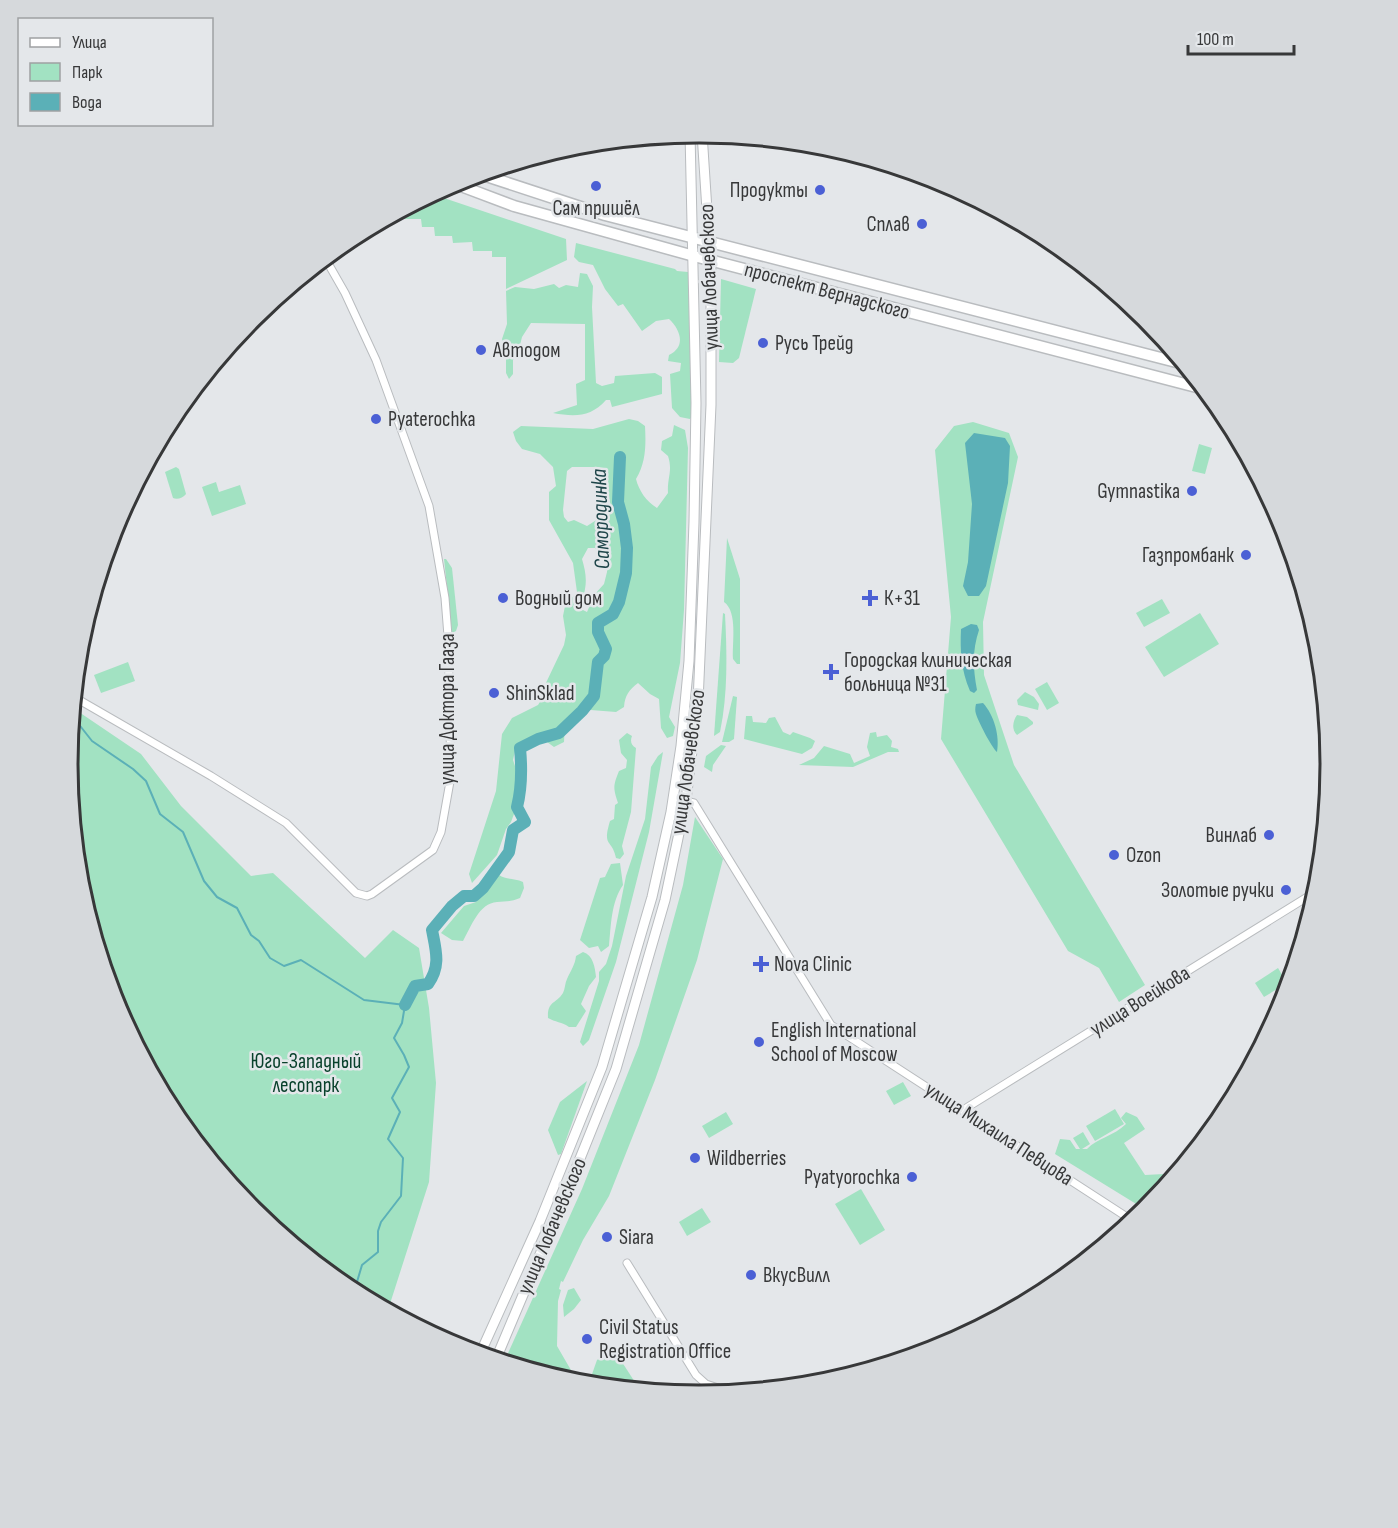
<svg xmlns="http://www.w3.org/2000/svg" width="1398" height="1528" viewBox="0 0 1398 1528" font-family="'Sofia Sans Condensed',sans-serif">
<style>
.green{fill:#a2e2c2;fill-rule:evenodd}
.water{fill:#5bb0b7}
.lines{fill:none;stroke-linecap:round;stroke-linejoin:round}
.stream{stroke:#5bb0b7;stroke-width:2}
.river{stroke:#5bb0b7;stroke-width:12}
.street-casing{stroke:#b9bcbf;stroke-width:9}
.secondary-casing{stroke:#b9bcbf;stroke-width:11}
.primary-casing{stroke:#b9bcbf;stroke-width:13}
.street{stroke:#fff;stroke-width:7}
.secondary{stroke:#fff;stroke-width:9}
.primary{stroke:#fff;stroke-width:10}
.poi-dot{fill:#4b60d5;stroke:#e4e7ea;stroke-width:2}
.labels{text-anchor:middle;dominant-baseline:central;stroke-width:5;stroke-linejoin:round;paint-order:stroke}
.poi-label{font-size:21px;fill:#373839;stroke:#e4e7ea;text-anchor:start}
.street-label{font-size:21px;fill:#373839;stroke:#e4e7ea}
.park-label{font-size:21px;fill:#09412c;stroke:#e4e7ea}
.water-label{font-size:22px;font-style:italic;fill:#1e4549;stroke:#e4e7ea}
.rim{fill:none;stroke:#373839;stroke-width:3}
</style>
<rect width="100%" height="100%" fill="#e4e7ea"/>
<g class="green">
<polygon points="432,194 566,239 567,260 506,289 506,257 492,257 492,251 473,251 472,242 453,243 452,236 435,236 434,227 422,227 421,219 400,219 399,213 397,213"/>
<path d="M576,243L675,269L677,271L688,272L693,415L690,419L680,417L672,408L670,374L680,371L681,363L668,361L669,355C686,347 681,330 669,319L656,321L642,331L623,304L618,306L605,289L593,265L579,262L574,257Z"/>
<path d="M580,273L587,274L593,286L592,307L596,383L602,386L614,383L615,376L655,373L662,377V394L612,407L610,400H606C591,417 575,417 553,413L577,405L576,384L585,380V324L531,323L522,337L519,349L513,360V374L509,379L506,373V359L502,339L507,324L506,291L515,287L534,289L554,284L559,288L566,285L578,287Z"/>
<polygon points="721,279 756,289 739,358 733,363 719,362"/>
<path d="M629,419L638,421L645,426C646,445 646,462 636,479C639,491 646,501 657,508L668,493C667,478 673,471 668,456L661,450L662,441L672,436L674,425L685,430L688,448L684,610L680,663L669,717L675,727L673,736L667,738L661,728L659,699L650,694L638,683C629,690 625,695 624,707L616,712L578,709L565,723L564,742L554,747L536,734L515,751L513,760L516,769L514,814L511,822L506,829L497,855L472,883L469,874L496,791L502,734L512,718L538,705L543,697L544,687L564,645L566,635L563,616L565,606L577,592L573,563L549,520V492L556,486L553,467L540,454L522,449L516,441L513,432L521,426L593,429ZM599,467L604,472L611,507L607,512L601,513L598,519L587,526L574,520L568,522L564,517L563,510L567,471L572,467ZM588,548H595L607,564V572L604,584L595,594L587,612L581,609C580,601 584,597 585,589C587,579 585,569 582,559Z"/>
<polygon points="973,422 1009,433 1018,457 983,622 984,675 1014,765 1145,985 1119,1002 1099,968 1068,951 941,739 951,617 935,450 954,426"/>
<polygon points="1199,444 1212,448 1205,474 1192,471"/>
<path d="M176,467L179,469L186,494C183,498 177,500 173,498L165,472Z"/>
<polygon points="216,482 219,492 240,485 246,504 212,516 202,487"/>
<path d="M727,538L740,579V664H737L733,659C732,643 738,612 724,602Z"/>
<polygon points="444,559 446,559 452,568 458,625 456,631 452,633"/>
<polygon points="1162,599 1170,613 1144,627 1136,613"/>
<path d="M723,613L725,614C727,653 728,694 720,732L714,736Z"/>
<polygon points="1200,613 1219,644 1164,677 1145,647"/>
<polygon points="128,662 135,681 101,693 94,675"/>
<polygon points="1047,682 1059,703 1047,710 1035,689"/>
<polygon points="1025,692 1034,697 1039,704 1038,710 1018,705 1017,700"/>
<polygon points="733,696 737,697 734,739 729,742 722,742"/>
<polygon points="73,708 141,754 181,806 251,876 273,873 365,958 393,930 419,948 429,1008 436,1083 429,1182 388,1310 348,1289 252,1210 174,1115 115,1005 80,887 68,764"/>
<path d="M1017,715L1027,717L1033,722V724L1017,735C1011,729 1013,721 1017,715Z"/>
<polygon points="746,716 752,716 753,722 766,723 769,718 775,717 783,732 790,735 793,732 810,738 815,741 812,748 802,754 744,739"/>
<polygon points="876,732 877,737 887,735 892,741 891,747 898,749 899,752 888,752 853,767 799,765 814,758 824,746 850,754 854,763 870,756 867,747 870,733"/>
<path d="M627,733L632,736C630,741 631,745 636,748L631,812L622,846L624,854L620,859L616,858C612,838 602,848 610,821L614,819L615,805L618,803C613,788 613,786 619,771L626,768L627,760L621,753L619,740Z"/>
<polygon points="721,745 726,746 713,765 712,772 704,767 706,756"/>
<polygon points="663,752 649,832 616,962 589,1040 583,1046 580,1042 599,981 599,972 606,964 612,946 626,876 645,819 651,767 658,756"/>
<polygon points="695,817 723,859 697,960 655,1080 609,1196 583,1240 563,1282 561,1281 559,1289 561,1290 558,1301 557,1346 579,1384 575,1383 504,1362 582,1189 639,1045 683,885"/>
<path d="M620,863L623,885C611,902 611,926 609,946L601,952L598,946L589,948L580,940L600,878L605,877L611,864Z"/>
<path d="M499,875C506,880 515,878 523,882L524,888L520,898C511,902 506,901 497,902C479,903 471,927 463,941L452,940L441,933L464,906L476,902Z"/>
<path d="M583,952C593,955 595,967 596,977L589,986L581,1004L586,1011L576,1027H569C562,1022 555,1022 548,1018C547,1001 556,1004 563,993C565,989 565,983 567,979C571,970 575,965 576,956Z"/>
<polygon points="1278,968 1287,983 1264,997 1255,983"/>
<polygon points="587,1081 561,1154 558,1155 548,1130 560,1102"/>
<polygon points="903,1082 911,1096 894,1105 886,1091"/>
<polygon points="1115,1109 1124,1124 1095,1141 1086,1126"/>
<polygon points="726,1112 733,1124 709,1138 702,1126"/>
<path d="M1126,1112L1137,1117L1145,1129L1124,1143L1145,1175L1164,1174L1173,1177L1146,1210L1055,1154L1060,1139L1070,1140L1076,1149H1080L1073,1138L1083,1132L1090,1144L1082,1149H1087C1097,1138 1114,1136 1126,1124L1121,1118Z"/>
<polygon points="861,1189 885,1230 860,1245 835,1204"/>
<polygon points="702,1208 711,1222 687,1236 679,1222"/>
<polygon points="574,1288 581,1300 574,1309 564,1317 563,1305 568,1290"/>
<polygon points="609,1352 620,1359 640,1390 596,1385 591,1377 597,1360"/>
</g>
<g class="water">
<polygon points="974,433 1005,438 1010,446 1008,483 986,586 979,596 968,596 963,586 968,562 972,504 965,443"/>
<path d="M971,624L977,625L979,630C972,651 973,668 977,690L974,693L970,691C961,670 960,651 961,629Z"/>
<path d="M983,703C994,715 1000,736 997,752C992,748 978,721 976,714C975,711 975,708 976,704Z"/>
</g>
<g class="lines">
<polyline class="stream" points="72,720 77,722 92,741 133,769 146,781 160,814 183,832 204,881 217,897 237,908 251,935 259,941 270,958 284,966 301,960 364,1000 405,1005 402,1023 394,1038 404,1055 409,1067 392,1098 400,1112 388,1139 403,1158 401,1196 381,1222 378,1231 378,1252 362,1265 354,1292"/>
<path class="river" d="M405,1005L415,986L428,984C441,966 436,951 432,930L452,906L464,896H474L483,888L509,852L513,830L525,822L517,807C522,787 522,769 520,748L538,739L559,733L582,711L594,696L598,662L604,656L606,649L598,632V623L613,614L619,602L626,573L627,548L624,524L618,502L620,457"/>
<g class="street-casing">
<g id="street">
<polyline points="1191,372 1189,380 1194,386"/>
<polyline points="74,697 211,776 286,823 356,893 367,896 372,894 433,850 441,832 451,776 448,636 445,598 429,506 376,360 345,293 325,258"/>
<polyline points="673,798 694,803 831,1025 1133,1221"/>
<polyline points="963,1110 1317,891"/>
<polyline points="627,1263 696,1375 706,1384 730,1392"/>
</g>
</g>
<g class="secondary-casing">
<g id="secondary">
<polyline points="480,1354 540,1221 602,1067 652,897 671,812 681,746 689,661 694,522 696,403 690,133"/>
<polyline points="496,1359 573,1176 616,1069 665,900 686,800 698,702 711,405 711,272 702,133"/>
</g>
</g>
<g class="primary-casing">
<g id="primary">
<polyline points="480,174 605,215 1184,364"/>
<polyline points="453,183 514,206 694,256 1204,389"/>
</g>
</g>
<use href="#street" class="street"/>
<use href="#secondary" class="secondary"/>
<use href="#primary" class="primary"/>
</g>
<g class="poi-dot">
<circle cx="596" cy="186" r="6"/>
<circle cx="820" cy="190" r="6"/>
<circle cx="922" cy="224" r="6"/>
<circle cx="763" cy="343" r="6"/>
<circle cx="481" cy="350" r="6"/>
<circle cx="376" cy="419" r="6"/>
<circle cx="1192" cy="491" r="6"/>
<circle cx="1246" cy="555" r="6"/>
<circle cx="503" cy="598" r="6"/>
<path d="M867 589h6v6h6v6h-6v6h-6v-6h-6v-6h6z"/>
<path d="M828 663h6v6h6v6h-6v6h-6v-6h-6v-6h6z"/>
<circle cx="494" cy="693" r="6"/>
<circle cx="1269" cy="835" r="6"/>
<circle cx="1114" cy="855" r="6"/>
<circle cx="1286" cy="890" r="6"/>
<path d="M758 955h6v6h6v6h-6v6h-6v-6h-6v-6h6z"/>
<circle cx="759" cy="1042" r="6"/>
<circle cx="695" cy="1158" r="6"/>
<circle cx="912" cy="1177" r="6"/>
<circle cx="607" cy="1237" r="6"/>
<circle cx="751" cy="1275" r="6"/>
<circle cx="587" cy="1339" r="6"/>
</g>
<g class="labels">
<g class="poi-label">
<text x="808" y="190" text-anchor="end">Продукты</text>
<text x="596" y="208" text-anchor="middle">Сам пришёл</text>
<text x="910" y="224" text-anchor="end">Сплав</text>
<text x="775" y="343">Русь Трейд</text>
<text x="493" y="350">Автодом</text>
<text x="388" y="419">Pyaterochka</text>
<text x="1180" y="491" text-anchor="end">Gymnastika</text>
<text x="1234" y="555" text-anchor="end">Газпромбанк</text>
<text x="515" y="598">Водный дом</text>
<text x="884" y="598">К+31</text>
<text x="844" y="660">Городская клиническая<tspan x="844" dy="24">больница №31</tspan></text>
<text x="506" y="693">ShinSklad</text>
<text x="1257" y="835" text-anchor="end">Винлаб</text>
<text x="1126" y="855">Ozon</text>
<text x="1274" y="890" text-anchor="end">Золотые ручки</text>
<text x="774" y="964">Nova Clinic</text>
<text x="771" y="1030">English International<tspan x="771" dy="24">School of Moscow</tspan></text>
<text x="707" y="1158">Wildberries</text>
<text x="900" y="1177" text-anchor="end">Pyatyorochka</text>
<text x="619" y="1237">Siara</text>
<text x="763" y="1275">ВкусВилл</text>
<text x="599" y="1327">Civil Status<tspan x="599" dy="24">Registration Office</tspan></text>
</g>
<g class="street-label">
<text transform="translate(709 277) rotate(-92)">улица Лобачевского</text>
<text transform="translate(827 291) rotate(15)">проспект Вернадского</text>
<text transform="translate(447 709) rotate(-90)">улица Доктора Гааза</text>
<text transform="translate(688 762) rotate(-82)">улица Лобачевского</text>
<text transform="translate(1140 1001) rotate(-32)">улица Воейкова</text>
<text transform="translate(999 1134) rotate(33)">улица Михаила Певцова</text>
<text transform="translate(552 1226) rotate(-67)">улица Лобачевского</text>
</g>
<g class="park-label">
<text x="306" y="1061">Юго-Западный<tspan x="306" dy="24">лесопарк</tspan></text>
</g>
<g class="water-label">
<text transform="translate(601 519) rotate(-92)">Самородинка</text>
</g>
</g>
<path d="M0 0H1398V1528H0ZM78 764a621 621 0 1 1 1242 0a621 621 0 1 1-1242 0Z" fill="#d6d9dc" fill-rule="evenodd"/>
<path class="rim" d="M78 764a621 621 0 1 1 1242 0a621 621 0 1 1-1242 0Z"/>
<rect x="18" y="18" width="195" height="108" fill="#e4e7ea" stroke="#9fa1a3" stroke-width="1.5"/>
<rect x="30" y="38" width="30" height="9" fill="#ffffff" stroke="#9fa1a3" stroke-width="1.5"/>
<text x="72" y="48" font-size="18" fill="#373839">Улица</text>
<rect x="30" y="63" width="30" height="18" fill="#a2e2c2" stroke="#9fa1a3" stroke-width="1.5"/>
<text x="72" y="78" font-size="18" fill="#373839">Парк</text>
<rect x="30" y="93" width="30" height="18" fill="#5bb0b7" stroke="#9fa1a3" stroke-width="1.5"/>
<text x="72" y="108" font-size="18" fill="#373839">Вода</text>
<path d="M1188 45v9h106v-9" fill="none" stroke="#373839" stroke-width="3"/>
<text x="1197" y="45" font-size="18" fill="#373839" stroke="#e4e7ea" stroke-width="4.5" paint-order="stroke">100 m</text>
</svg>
